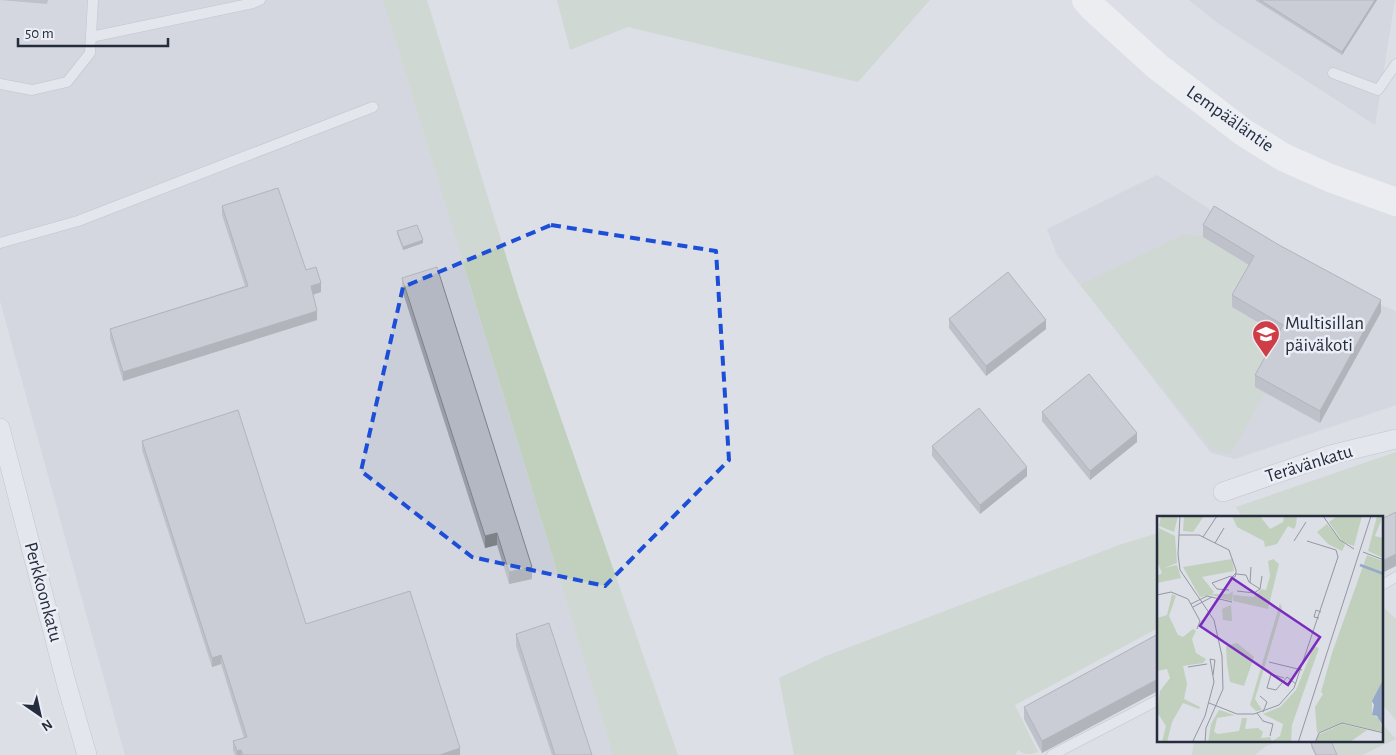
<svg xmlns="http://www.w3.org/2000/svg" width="1396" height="755" viewBox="0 0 1396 755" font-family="'Alegreya Sans',sans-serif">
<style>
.built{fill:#caced8}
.green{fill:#c0d0bd}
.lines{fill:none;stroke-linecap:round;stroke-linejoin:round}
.lane-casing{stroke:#a1a6b0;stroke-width:11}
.street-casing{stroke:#a1a6b0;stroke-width:20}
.lane{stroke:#eef0f5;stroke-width:10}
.street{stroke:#eef0f5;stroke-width:19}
.secondary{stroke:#fff;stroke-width:28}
.wall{fill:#9a9ea8}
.shaded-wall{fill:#7d8188}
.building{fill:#b3b8c3;stroke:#7d8188}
.marked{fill:none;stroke:#1d4ed8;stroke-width:4;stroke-dasharray:10 6;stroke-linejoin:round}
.labels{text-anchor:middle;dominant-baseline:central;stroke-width:5;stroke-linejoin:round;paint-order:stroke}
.street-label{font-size:19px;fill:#252c3d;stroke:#ebeef4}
.poi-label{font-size:19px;fill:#252c3d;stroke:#ebeef4;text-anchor:start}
.inset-river{fill:none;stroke:#96a9c8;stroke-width:2.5}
.inset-road{fill:none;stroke:#9397a2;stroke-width:1}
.view{fill:#7b2cbf;fill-opacity:0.15;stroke:#7b2cbf;stroke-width:2.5}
.inset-edge{fill:none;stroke:#252c3d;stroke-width:2.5}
</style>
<rect width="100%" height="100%" fill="#dcdfe6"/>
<g class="built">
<polygon points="0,0 383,0 613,755 125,755 0,301"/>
<polygon points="1189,0 1395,0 1375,125 1219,24"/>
<polygon points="1157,175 1256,240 1364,298 1396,311 1396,405 1235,459 1211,453 1057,255 1047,229"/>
</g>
<g class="green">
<polygon points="383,0 427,0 519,298 678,755 613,755"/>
<polygon points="557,0 930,0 858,82 628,27 570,50"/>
<polygon points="1184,234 1203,237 1254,268 1283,337 1255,387 1265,393 1231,453 1213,451 1080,285"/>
<polygon points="1396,452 1396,517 1382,524 1382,518 1242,517 1236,507"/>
<path d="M1158,533V628L1015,705L1038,752C1030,755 1025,755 1018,750L1015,755H794L779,678L826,656L1122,544Z"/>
<polygon points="1384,608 1396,619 1396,720 1382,704 1382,609"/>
<polygon points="1382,724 1396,739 1362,755 1337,755 1331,741 1382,741"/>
<polygon points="1194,741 1281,741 1266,746 1255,755 1192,755"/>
</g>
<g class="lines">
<g class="lane-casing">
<g id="lane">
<polyline points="91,37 253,3 260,0"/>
<polyline points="1333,73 1378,90 1396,64"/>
<polyline points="0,84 32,90 67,82 90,53 93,0"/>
<polyline points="0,243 78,221 373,107"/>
<polyline points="1382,585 1396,577"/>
<polyline points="1052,755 1158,700"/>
</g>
</g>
<g class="street-casing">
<g id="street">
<polyline points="0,428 66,682 87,755"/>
<polyline points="1223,492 1330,455 1396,439"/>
</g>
</g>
<use href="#lane" class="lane"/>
<use href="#street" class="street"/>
<polyline class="secondary" points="1086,0 1094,9 1158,67 1243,132 1283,157 1330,178 1396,202"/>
</g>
<g class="wall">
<polygon points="0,0 48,0 47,4"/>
<polygon points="1255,0 1377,0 1342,55"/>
<polygon points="222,206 306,270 321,292 313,295 317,320 123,381 110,338 110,329 245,286 222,215"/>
<polygon points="1203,225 1381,312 1320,423 1255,387 1255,375 1278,334 1232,307 1232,295 1249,265 1203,237"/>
<polygon points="397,231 423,243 403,250 397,234"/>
<polygon points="402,278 532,579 509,584 497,545 485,548 402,290"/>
<polygon points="949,319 1046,329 986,376 949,328"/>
<polygon points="1042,412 1137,442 1090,480 1042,421"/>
<polygon points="142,441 306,624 460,755 235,755 233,750 233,741 244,738 221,664 212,667 142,450"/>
<polygon points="932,446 1027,476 980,514 932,456"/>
<polygon points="516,634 592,755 552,755 516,646"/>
<polygon points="1158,634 1042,753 1024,719 1024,707"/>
<polygon points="1311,743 1337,755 1315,755 1311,746"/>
</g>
<g class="shaded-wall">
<polygon points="1375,0 1377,0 1342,55 1342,52"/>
<polygon points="423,240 423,243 403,250 403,247"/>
<polygon points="321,283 321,292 311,295 311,286"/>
<polygon points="1381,300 1381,312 1320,423 1320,411"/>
<polygon points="317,311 317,320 123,381 123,372"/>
<polygon points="1046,320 1046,329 986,376 986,366"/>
<polygon points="1137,433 1137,442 1090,480 1090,471"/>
<polygon points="1027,467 1027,476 980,514 980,505"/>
<polygon points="497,533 497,545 485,548 485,536"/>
<polygon points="1396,554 1396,566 1382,573 1382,561"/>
<polygon points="532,567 532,579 509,584 509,572"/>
<polygon points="221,655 221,664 212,667 212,658"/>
<polygon points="1158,679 1158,691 1042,753 1042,741"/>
<polygon points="460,748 460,755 440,755"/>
<polygon points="241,750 241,755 237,755 237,751"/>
</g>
<g class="building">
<polygon points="1260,0 1375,0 1342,52"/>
<polygon points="278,188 306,270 316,267 321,283 311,286 317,311 123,372 110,329 248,286 222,206"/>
<polygon points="1214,206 1279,245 1381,300 1320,411 1255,375 1283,325 1232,295 1254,256 1203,225"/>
<polygon points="417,225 423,240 403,247 397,231"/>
<polygon points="437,267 532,567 509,572 497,533 485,536 402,278"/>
<polygon points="1008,272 1046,320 986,366 949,319"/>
<polygon points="1089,374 1137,433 1090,471 1042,412"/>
<polygon points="979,408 1027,467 980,505 932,446"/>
<polygon points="238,410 306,624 410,591 460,748 440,755 243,755 241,750 237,751 233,741 247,737 221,655 212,658 142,441"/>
<polygon points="1396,512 1396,554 1382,561 1382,519"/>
<polygon points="549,623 592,755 555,755 516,634"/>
<polygon points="1158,634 1158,679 1042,741 1024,707"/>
<polygon points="1315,741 1331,741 1337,755 1316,755 1311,743"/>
</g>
<path d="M0 0H1396V755H0ZM551,225L716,251L729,460L605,586L472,557L361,471L403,287Z" fill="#dcdfe6" fill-opacity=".55" fill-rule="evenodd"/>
<path class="marked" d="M551,225L716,251L729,460L605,586L472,557L361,471L403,287Z"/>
<defs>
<g id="school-pin" transform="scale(1.4375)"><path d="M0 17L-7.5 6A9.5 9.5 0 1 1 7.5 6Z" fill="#cf3d46" stroke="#ebeef4"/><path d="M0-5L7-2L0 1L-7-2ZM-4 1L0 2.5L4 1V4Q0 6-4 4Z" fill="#fff"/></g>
</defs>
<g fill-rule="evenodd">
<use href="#school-pin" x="1266" y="334"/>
</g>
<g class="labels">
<g class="street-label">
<text transform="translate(1230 119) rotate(35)">Lempääläntie</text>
<text transform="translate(1309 464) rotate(-17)">Terävänkatu</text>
<text transform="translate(43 592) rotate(75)">Perkkoonkatu</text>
</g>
<g class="poi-label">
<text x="1285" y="323">Multisillan<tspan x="1285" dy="22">päiväkoti</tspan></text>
</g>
</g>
<g transform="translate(1157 516)">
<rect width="226" height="226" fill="#dcdfe6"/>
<path d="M4,0H21L17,16L2,10ZM27,0H47L36,16L26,15ZM75,0H103L113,13L126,6L127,0H140L139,9L137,13L131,10L120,28L108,31L107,25L80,11ZM180,0H205L197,30L186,26L172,6ZM220,0H226L218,20L226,22V42L211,35ZM170,8L188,29L185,35L171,28L160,16ZM2,12L18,20L20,47L7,52L20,49L24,62L0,67V60L5,57L0,45ZM210,39L226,45L227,164L215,186V199L222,202L226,216L187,207L160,217L158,191L166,178L164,176L175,137ZM75,43L77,55L45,61L57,76L55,78H72L76,75L75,85L54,79L43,81L26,51ZM116,43L122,48L111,93L76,85V79L97,81L104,73L109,74L113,60L111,45ZM15,78L19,80L12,100L21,119L26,121L36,113L39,115L35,123L39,137L49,143L46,147L26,150L30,168L27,183L43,191L42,193L26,187L15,206L10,226H5L9,210L0,196L3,175L13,162L10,153L0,155V102L10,99ZM123,87L125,92L98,183L105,194L99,195L93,189ZM74,89L75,105L66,104L65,93ZM80,127L97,141L87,170L73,166L70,148L69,130ZM157,130L162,132L135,209L134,226L51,227L54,208L62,194L78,199L60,202L57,216L61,218L82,215L85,202H90L88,213L101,212L106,216L104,222L113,221L115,225L123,220L126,208L106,198L123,191L139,174ZM185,208L210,214L193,226L158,227L161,219Z" fill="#c0d0bd"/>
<path d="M226,164L227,210H226L220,200L215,199L217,189L215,185Z" fill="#96a9c8"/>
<path class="inset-river" d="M203,49L227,58"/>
<path class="inset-road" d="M23,0L21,38L23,54L57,104L65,140L66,173L49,212L48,227M166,0L183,24L197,33M22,19H42L72,34L79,54V57L78,61H75L79,57M46,21L60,0M137,25L149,6M58,27L67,12M206,36L227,44M79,58L89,59L92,66L103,73L105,60M93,67L94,51M72,74L60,73L55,67L74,60M80,75L97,77L103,73M0,79L14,76L31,83L43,105L40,113M34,88L50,80L75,86M36,91L55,81M162,102L157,101L159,94L164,96M53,143L58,144L56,159M112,146L145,154M31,151L50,148M127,162L114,158L110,172L119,174L130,161L139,168M103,180L110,186L106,196M52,187L80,198H97L122,189L137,172L181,41L179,34L150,25M100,197L106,205L116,208L113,220M35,227L48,200L57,166L53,143M141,227L214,0M158,227L162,217L185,207L227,217"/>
<path class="view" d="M75,62L163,121L131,169L43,110Z"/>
<rect width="226" height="226" class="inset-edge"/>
</g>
<g transform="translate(40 715) rotate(146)" stroke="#ebeef4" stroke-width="4" paint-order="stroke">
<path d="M0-4L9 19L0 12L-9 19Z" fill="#252c3d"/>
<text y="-8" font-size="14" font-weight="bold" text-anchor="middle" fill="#252c3d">N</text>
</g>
<path d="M18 38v8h150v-8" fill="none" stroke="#252c3d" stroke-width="2.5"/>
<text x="25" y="38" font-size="15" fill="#252c3d" stroke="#ebeef4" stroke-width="4" paint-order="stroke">50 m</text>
</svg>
